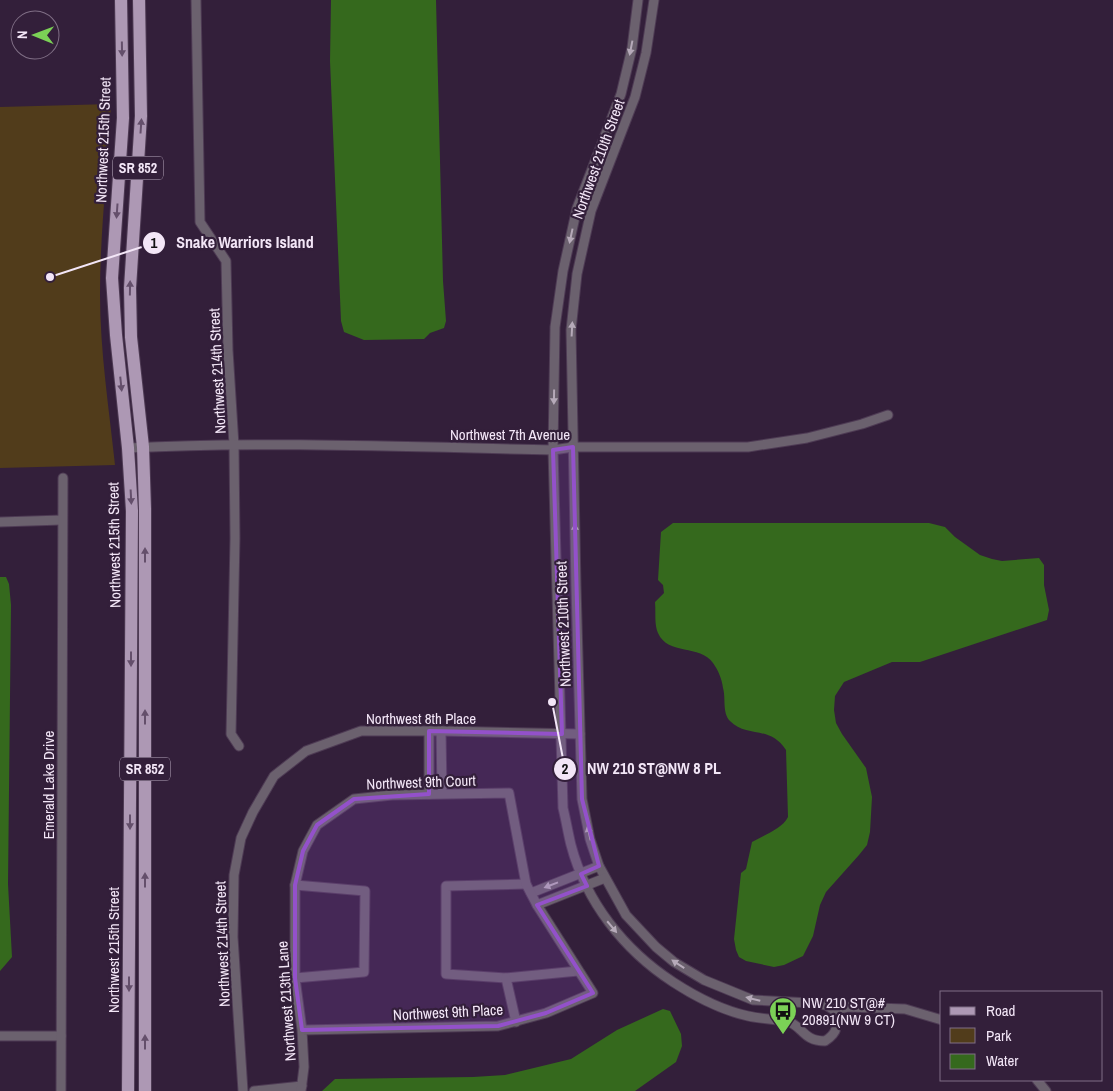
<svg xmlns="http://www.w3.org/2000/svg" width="1113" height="1091" viewBox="0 0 1113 1091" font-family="'Archivo Narrow',sans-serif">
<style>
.green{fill:#513c1b}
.water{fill:#35691d}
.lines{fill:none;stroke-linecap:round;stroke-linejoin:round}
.minor-casing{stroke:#4e3b54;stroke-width:11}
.primary-casing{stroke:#4e3b54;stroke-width:14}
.minor{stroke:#6b616e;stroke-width:9}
.primary{stroke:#ad98b4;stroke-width:12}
.oneway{fill:#b6aab9}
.oneway2{fill:#644f6b}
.marked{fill:#9351ca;fill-opacity:0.2;stroke:#9351ca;stroke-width:4;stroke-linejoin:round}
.labels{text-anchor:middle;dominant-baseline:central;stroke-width:4.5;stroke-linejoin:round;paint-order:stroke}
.shield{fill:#331f3a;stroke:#b9aabe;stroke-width:1}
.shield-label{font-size:14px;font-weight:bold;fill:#f3e6f7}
.street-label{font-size:15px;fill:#f3e6f7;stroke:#331f3a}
.poi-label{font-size:15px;fill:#f3e6f7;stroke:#331f3a;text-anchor:start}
.leader{fill:none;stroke:#f3e6f7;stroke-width:2}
.callout-dot{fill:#f3e6f7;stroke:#331f3a;stroke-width:2}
.mark-label{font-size:15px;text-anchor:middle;font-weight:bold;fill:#111}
.callout-label{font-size:16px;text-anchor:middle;font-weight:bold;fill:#f3e6f7;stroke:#331f3a;stroke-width:4.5;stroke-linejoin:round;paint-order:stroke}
</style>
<rect width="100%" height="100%" fill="#331f3a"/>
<path class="green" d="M111,104C108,167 100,231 100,294C100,351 109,408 115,465L0,468V107Z"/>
<g class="water">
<polygon points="331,0 436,0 443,281 446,321 444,328 430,333 424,339 364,340 344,332 341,321 330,61"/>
<path d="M673,523H929L945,527L955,537L980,555L992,559L1002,561L1039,558L1044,565V585L1049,610L1047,620L920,662H892L844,682L835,696L834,710L836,723L842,734L866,768L872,797L870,832L867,845L859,855L826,892L820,905L813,936L803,956L784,965L774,967L746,961L739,957L736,950L734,939L741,873L746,869L752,842C764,835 782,829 788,817L786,750C770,725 746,738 730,721C722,713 726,698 723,688C722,679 718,670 713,663C700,644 668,656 658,633C654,624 656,612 655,602L664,593L663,585L658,580L661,532Z"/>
<polygon points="0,577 6,577 9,584 11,605 8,884 12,957 0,971"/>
<polygon points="663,1009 670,1011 681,1034 682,1046 676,1062 635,1091 322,1091 335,1079 473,1077 505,1075 571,1059 617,1030"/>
</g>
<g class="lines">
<g class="minor-casing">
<g id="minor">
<polyline points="196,0 200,222 226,261 228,350 234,445 235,538 231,734 239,746"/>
<path d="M638,0L632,48L621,94L577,208L563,271L555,327L553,450L563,808C566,820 568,833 571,845C586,902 624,950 673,982C696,997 721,1010 748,1016C761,1019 774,1019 786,1021C803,1025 802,1041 825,1041C838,1033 839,1024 834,1010L826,1005L811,1003L753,1000L704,980L674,962L656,947L626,915L599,866L590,839L582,799L576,586L571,330L577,274L591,211L635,97L646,53L654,0"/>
<path d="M128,448C270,441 411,447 553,450L573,447H748L807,438L862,424L888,415"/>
<polyline points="0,522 62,520"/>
<polyline points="441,731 442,793"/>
<polyline points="429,794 429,731"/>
<polyline points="526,884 446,886 446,974 506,978 578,971"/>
<polyline points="295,885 365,891 364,972 295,978"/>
<polyline points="531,893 599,866"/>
<polyline points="537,905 605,878"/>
<polyline points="506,978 516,1022"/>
<polyline points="834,1010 848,1007 905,1009 942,1020"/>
<polyline points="0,1036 61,1036"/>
<polyline points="1037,1080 1046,1091"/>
<polyline points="61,1091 63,478"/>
<polyline points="243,1091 233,937 234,875 241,838 253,812 274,776 306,751 361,731 441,731 580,734"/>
<polyline points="254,1091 302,1086"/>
<polyline points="301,1091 304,1067 302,1030 295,978 295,885 303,851 317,825 354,799 392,795 509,793 526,884 537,905 593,993 546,1013 498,1026 302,1030"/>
</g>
</g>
<g class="primary-casing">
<g id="primary">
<polyline points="121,0 123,118 112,278 116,335 128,448 132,511 128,1091"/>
<polyline points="139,0 141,116 130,288 131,337 143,447 145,509 145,1091"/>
</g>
</g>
<use href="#minor" class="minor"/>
<use href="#primary" class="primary"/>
</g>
<defs><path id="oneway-solid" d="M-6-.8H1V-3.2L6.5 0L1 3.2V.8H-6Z" transform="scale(1.25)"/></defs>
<g class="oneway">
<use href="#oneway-solid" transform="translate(631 48) rotate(101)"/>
<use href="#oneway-solid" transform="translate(571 236) rotate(102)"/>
<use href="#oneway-solid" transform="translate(572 329) rotate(-87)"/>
<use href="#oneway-solid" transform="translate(554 397) rotate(91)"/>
<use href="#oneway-solid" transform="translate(575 531) rotate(-91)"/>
<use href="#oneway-solid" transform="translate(589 833) rotate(-102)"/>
<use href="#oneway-solid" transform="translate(551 885) rotate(159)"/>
<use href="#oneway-solid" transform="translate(612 927) rotate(50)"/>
<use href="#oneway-solid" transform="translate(678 964) rotate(-147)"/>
<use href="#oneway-solid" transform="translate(753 999) rotate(-166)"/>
</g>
<g class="oneway2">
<use href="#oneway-solid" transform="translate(122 49) rotate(89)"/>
<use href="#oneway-solid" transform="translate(141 126) rotate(-86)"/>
<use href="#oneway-solid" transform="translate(117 211) rotate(94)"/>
<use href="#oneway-solid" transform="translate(130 288) rotate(-89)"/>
<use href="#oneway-solid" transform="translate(121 384) rotate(84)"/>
<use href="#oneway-solid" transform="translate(131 497) rotate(87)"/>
<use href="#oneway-solid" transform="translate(145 555) rotate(-90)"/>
<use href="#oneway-solid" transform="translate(131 659) rotate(90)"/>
<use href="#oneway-solid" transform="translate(145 717) rotate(-90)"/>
<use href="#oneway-solid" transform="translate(130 822) rotate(90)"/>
<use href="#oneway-solid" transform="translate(145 880) rotate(-90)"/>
<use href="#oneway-solid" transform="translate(129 984) rotate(90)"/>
<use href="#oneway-solid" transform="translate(145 1042) rotate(-90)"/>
</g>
<path class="marked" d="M573,447L582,799L599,866L581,874L587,886L537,905L593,993L546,1013L498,1026L302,1030L295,978V885L303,851L317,825L354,799L429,794V731L562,734L553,450Z"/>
<defs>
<g id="bus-pin" transform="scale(1.4375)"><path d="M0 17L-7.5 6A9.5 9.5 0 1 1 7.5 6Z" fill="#7bd156" stroke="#331f3a"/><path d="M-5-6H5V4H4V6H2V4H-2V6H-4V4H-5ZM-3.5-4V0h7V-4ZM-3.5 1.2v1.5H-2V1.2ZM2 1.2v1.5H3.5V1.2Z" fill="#111"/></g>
</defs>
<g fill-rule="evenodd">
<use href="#bus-pin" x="783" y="1011"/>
</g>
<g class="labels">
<g class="shield">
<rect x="113" y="156.5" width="50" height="23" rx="4"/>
<rect x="120" y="757.5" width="50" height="23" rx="4"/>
</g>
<g class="shield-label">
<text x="138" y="168">SR 852</text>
<text x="145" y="769">SR 852</text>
</g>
<g class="street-label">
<text transform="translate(103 140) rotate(-88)">Northwest 215th Street</text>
<text transform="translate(598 159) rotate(-70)">Northwest 210th Street</text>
<text transform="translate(217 371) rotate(-93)">Northwest 214th Street</text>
<text x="510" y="434">Northwest 7th Avenue</text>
<text transform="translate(114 545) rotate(-91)">Northwest 215th Street</text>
<text transform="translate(563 624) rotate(-92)">Northwest 210th Street</text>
<text x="421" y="718">Northwest 8th Place</text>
<text transform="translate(421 782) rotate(-2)">Northwest 9th Court</text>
<text transform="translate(48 785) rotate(-90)">Emerald Lake Drive</text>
<text transform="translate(222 944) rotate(-92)">Northwest 214th Street</text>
<text transform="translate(113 950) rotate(-90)">Northwest 215th Street</text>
<text transform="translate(286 1001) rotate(-94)">Northwest 213th Lane</text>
<text transform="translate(448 1012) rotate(-3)">Northwest 9th Place</text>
</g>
<g class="poi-label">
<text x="802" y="1002">NW 210 ST@#<tspan x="802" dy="17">20891(NW 9 CT)</tspan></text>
</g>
</g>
<path class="leader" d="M50 277L154 243M552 702L565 769"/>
<g class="callout-dot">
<circle cx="50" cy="277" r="5"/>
<circle cx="552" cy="702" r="5"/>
<circle cx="154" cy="243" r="12"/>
<circle cx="565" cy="769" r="12"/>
</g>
<g class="mark-label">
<text x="154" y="248">1</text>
<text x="565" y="774">2</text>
</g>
<g class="callout-label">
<text x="245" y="248">Snake Warriors Island</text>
<text x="654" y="774">NW 210 ST@NW 8 PL</text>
</g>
<rect x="940" y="991" width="162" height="90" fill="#331f3a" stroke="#806f86"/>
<rect x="950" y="1007" width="25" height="8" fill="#ad98b4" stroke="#806f86"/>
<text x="986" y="1016" font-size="15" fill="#f3e6f7">Road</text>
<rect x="950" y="1028" width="25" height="15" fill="#513c1b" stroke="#806f86"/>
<text x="986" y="1041" font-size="15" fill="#f3e6f7">Park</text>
<rect x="950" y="1054" width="25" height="15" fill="#35691d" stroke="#806f86"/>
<text x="986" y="1066" font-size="15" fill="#f3e6f7">Water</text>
<g transform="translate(35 35) rotate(271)"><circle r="24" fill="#331f3a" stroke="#806f86"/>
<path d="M0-4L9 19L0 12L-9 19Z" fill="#7bd156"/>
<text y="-8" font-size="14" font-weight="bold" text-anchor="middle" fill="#f3e6f7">N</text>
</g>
</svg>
